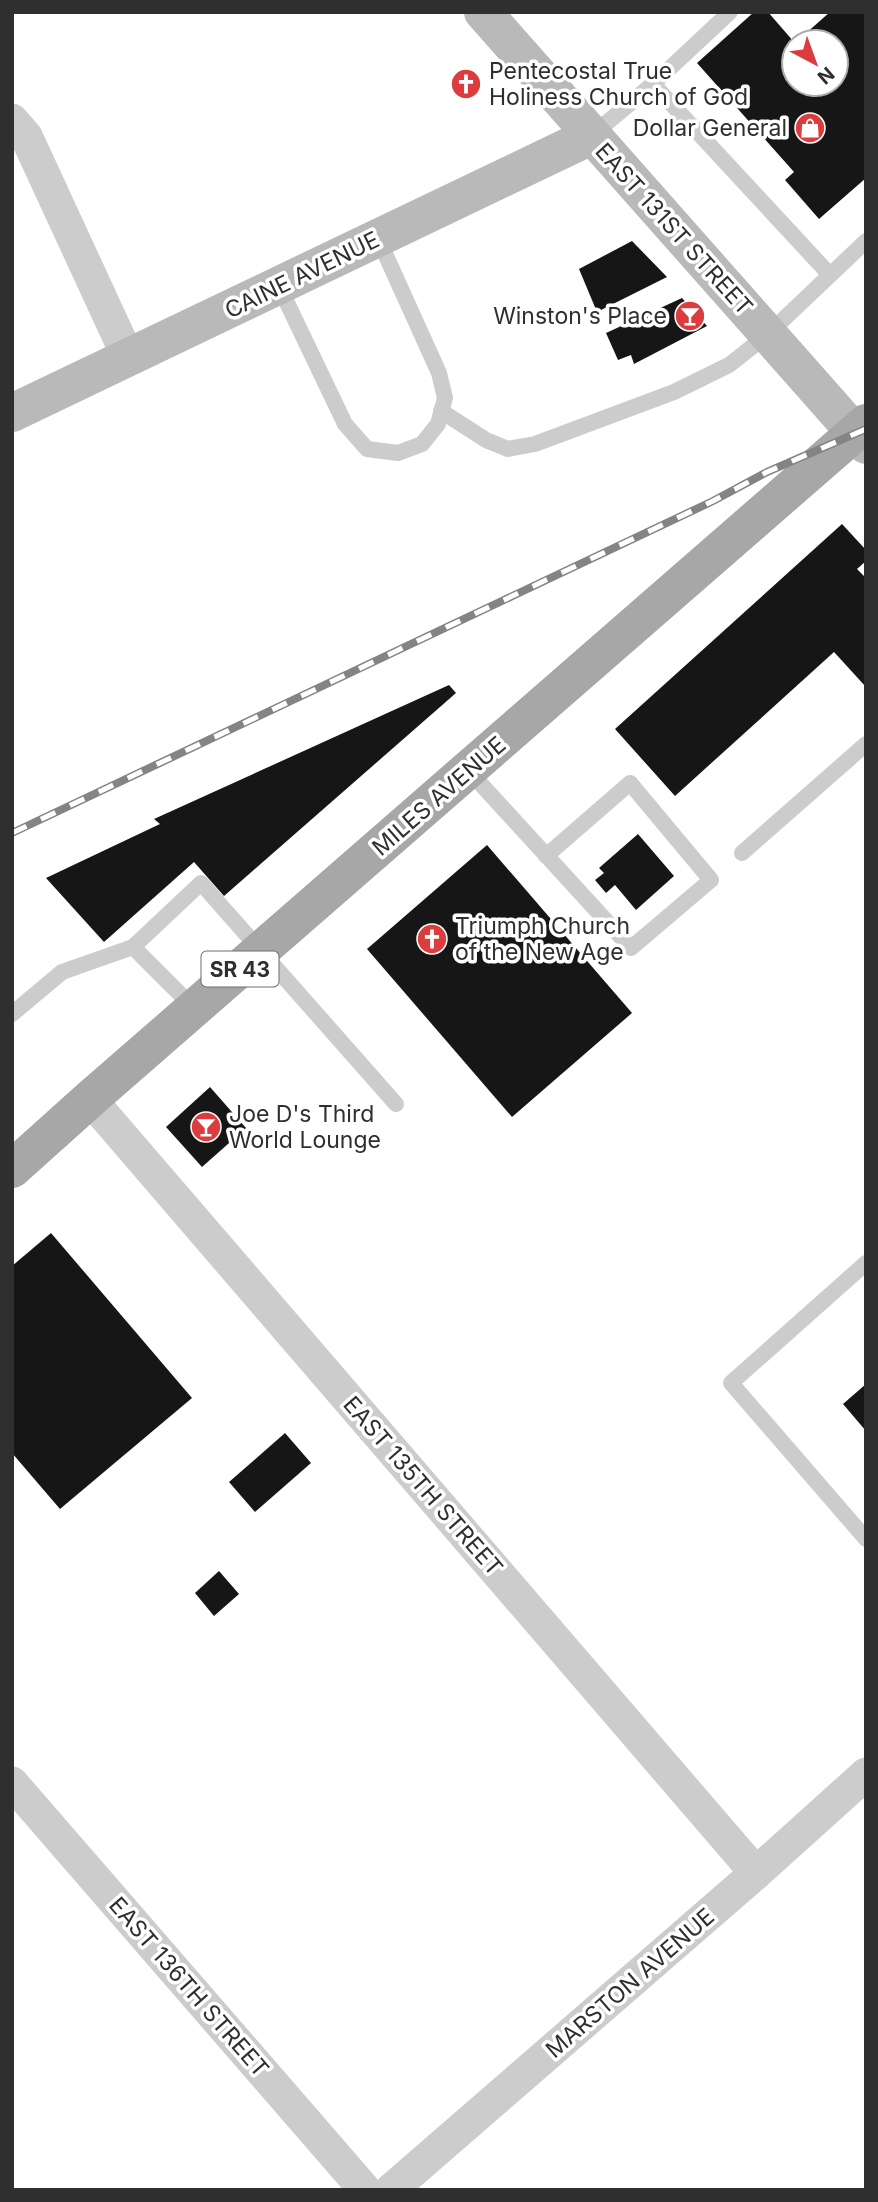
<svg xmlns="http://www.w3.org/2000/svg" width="878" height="2202" viewBox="0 0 878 2202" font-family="Inter,sans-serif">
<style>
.building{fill:#161616}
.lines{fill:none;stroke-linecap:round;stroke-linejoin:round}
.lane{stroke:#ccc;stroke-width:16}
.street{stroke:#ccc;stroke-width:33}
.secondary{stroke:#b9b9b9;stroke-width:38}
.primary{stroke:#a7a7a7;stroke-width:38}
.rail-casing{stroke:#848484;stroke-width:8}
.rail{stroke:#fff;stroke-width:5;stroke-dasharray:16;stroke-linecap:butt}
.labels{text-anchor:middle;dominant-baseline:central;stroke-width:7;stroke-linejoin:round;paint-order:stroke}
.shield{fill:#fff;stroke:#6d6d6d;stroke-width:2}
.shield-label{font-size:21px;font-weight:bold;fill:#2f2f2f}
.poi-label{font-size:23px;fill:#2f2f2f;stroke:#fff;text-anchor:start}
.street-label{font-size:23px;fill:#2f2f2f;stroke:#fff}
</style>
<rect width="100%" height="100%" fill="#fff"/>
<g class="building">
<polygon points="754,12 768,12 794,42 794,84 836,84 836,42 796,42 830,12 866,12 866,178 819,219 785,180 794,172 697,63"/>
<polygon points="632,241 667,277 597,312 579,269"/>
<polygon points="682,298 707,326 634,364 631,355 618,360 606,333"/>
<polygon points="842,524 866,550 866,561 857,569 866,578 866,687 834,652 675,796 615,729"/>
<polygon points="449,685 456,693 224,896 194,862 104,942 46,878 160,824 154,819"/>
<polygon points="638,834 674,876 636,910 615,885 606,893 595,880 604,873 599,868"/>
<polygon points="487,845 632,1013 512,1117 367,949"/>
<polygon points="210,1087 246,1128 202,1167 166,1127"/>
<polygon points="51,1233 192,1398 60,1509 12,1453 12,1266"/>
<polygon points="866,1384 866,1431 843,1404"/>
<polygon points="285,1433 311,1463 255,1512 229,1482"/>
<polygon points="219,1571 239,1594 214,1616 195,1593"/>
</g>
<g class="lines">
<g class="lane">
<polyline points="653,84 730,12"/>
<polyline points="591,136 653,84 830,275"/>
<polyline points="279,286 345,424 367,449 398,453 422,444 438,424 445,398 439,373 378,238"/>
<polyline points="441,411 486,440 508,449 535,444 674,392 729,365 738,358 768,334 866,241"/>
<polyline points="468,770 631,948 711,880 630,783 546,856"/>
<polyline points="742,853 866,744"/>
<polyline points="194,1008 133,947 201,883 396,1104"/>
<polyline points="12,1014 62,972 133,947"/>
<polyline points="866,1263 731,1383 866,1539"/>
</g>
<g class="street">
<polyline points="12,120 26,136 128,357"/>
<polyline points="90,1099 756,1873"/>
<polyline points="12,1783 365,2190"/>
<polyline points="391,2190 756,1873 866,1774"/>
</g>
<g class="secondary">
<polyline points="483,12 866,445"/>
<polyline points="12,413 591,136"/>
</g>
<polyline class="primary" points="12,1169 90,1099 866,423"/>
<g class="rail-casing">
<polyline id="rail" points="12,833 713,501 767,472 866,429"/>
</g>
<use href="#rail" class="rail"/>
</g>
<defs>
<g id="church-disc" transform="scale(1.575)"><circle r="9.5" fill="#db3c3e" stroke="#fff"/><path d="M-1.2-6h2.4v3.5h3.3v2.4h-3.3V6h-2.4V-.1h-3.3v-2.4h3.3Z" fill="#fff"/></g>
<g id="shop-disc" transform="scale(1.575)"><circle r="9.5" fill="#db3c3e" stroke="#fff"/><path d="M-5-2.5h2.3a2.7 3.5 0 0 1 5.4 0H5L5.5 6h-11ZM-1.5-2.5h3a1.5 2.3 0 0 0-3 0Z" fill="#fff"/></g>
<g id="bar-disc" transform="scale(1.575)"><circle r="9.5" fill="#db3c3e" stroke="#fff"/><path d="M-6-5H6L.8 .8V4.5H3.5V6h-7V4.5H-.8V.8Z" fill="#fff"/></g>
</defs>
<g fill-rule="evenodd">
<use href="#church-disc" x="466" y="84"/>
<use href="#shop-disc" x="810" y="128"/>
<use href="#bar-disc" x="690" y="316"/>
<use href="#church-disc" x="432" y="939"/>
<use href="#bar-disc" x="206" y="1127"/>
</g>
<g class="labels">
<rect class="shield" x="201.5" y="951.5" width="77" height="35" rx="5"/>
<g class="shield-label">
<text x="240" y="969">SR 43</text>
</g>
<g class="poi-label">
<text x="489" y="71">Pentecostal True<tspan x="489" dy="26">Holiness Church of God</tspan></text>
<text x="787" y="128" text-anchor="end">Dollar General</text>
<text x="667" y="316" text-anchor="end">Winston's Place</text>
<text x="455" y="926">Triumph Church<tspan x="455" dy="26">of the New Age</tspan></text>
<text x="229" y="1114">Joe D's Third<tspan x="229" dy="26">World Lounge</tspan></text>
</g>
<g class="street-label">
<text transform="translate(674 229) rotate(48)">EAST 131ST STREET</text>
<text transform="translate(302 275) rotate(-26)">CAINE AVENUE</text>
<text transform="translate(439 796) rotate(-41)">MILES AVENUE</text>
<text transform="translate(423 1486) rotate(49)">EAST 135TH STREET</text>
<text transform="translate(630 1983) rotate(-41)">MARSTON AVENUE</text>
<text transform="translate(189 1987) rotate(49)">EAST 136TH STREET</text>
</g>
</g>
<rect width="878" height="2202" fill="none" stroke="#2f2f2f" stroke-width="28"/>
<g transform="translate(815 63) rotate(139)"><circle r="33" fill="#ffffff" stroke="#acacac" stroke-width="2"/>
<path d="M0-5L12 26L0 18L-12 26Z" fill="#db3c3e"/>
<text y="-10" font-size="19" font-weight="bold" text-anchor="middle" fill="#2f2f2f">N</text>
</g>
</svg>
